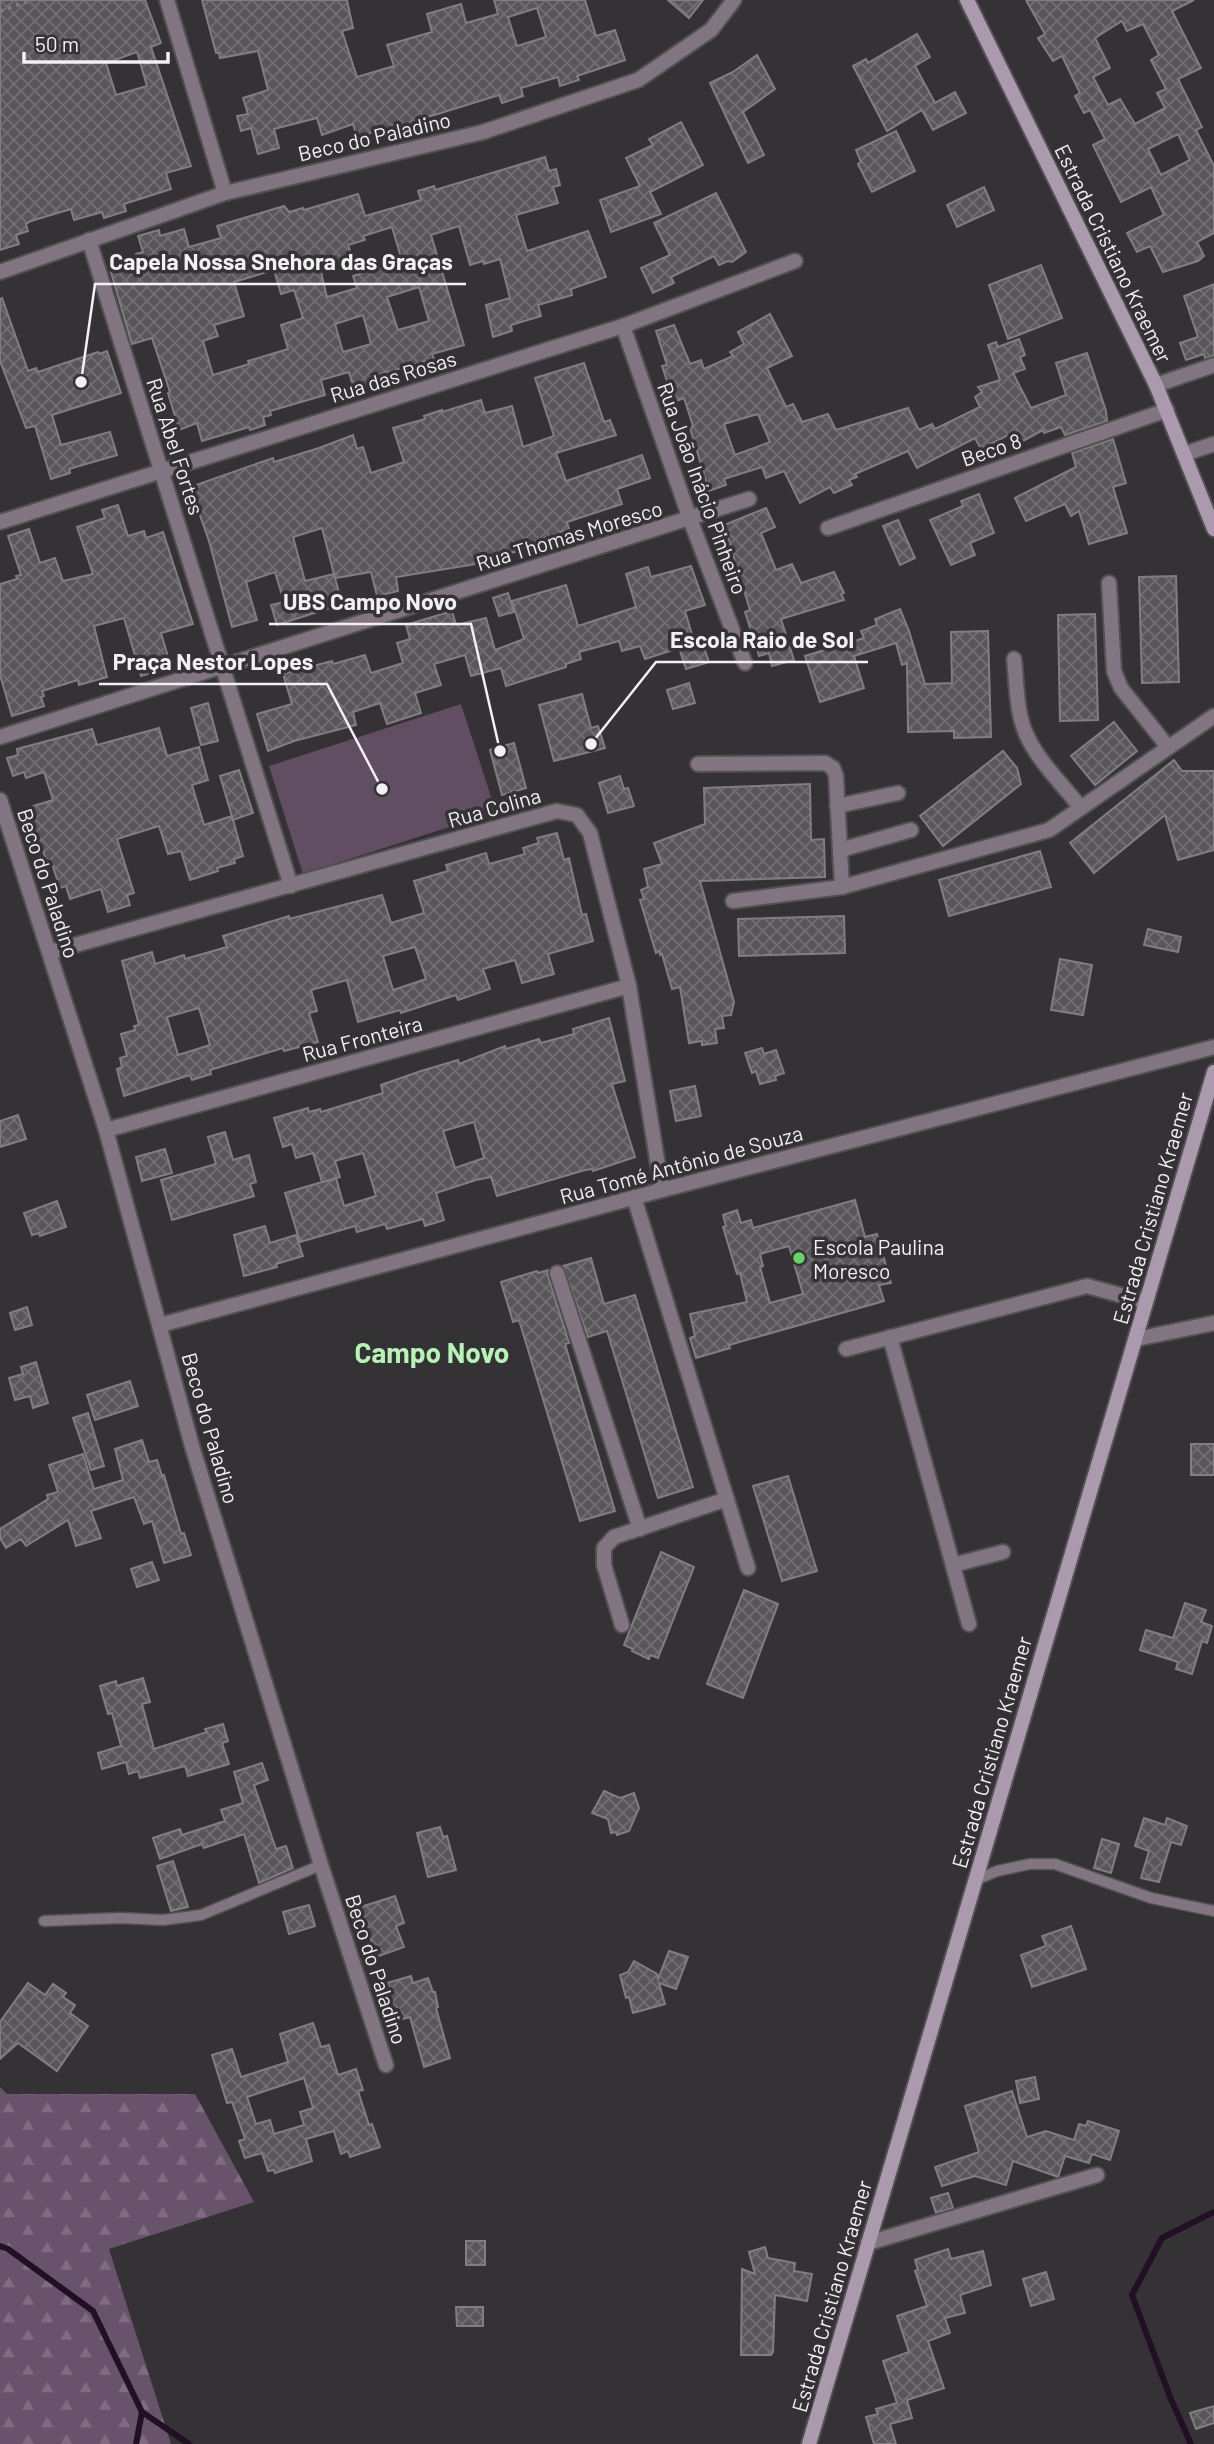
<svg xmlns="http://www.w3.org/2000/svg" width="1214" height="2444" viewBox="0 0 1214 2444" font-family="Barlow,sans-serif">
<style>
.forest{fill:url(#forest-firs)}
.park{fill:#614e62}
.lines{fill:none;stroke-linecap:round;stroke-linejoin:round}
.stream{stroke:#210f24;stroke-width:6}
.building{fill:url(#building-cross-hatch);stroke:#807e81;stroke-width:2;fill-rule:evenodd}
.service-casing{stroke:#525052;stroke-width:13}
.minor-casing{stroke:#525052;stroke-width:18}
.secondary-casing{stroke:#525052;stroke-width:18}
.path{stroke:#7d7b7d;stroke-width:3.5;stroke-dasharray:3.5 5;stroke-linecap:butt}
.service{stroke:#807581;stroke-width:10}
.minor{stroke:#807581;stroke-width:14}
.secondary{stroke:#ab9aad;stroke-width:14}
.poi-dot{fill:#67d465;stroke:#343234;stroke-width:2.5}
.labels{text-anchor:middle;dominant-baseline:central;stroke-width:7;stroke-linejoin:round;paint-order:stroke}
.street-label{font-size:21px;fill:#f2f0f2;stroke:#343234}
.poi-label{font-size:21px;fill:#f2f0f2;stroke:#343234;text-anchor:start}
.district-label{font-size:28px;font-weight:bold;fill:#b9f2b6;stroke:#343234}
.leader{fill:none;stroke:#f2f0f2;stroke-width:2.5}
.callout-dot{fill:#f2f0f2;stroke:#343234;stroke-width:2.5}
.callout-label{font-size:23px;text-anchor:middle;font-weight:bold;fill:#f2f0f2;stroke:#343234;stroke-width:7;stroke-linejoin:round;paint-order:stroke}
</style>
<defs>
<pattern id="forest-firs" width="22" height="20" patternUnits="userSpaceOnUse" patternTransform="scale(1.75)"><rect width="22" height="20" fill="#69536c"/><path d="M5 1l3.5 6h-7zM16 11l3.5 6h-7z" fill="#7f6c81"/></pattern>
<pattern id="building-cross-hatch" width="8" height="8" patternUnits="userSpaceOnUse" patternTransform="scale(1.75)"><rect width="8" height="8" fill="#595659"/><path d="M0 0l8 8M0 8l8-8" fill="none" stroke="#716f71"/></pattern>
</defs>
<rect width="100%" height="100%" fill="#343234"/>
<polygon class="forest" points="0,2087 7,2094 195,2094 254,2202 109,2249 171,2444 0,2444"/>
<polygon class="park" points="461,704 496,812 303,874 269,766"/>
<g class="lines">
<g class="stream">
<polyline points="0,2246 8,2249 93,2311 142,2412 136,2444"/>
<polyline points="142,2412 189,2444"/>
<polyline points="1191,2444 1170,2397 1132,2295 1162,2238 1214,2212"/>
</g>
</g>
<g class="building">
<path d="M0,0H145L161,43L151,47L191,166L166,173L171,189L124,204L126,211L104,218L102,212L74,220L71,209L31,221L26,224L28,231L16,235L19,244L0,250ZM137,52L147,86L116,95L106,63Z"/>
<path d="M202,0H347L353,28L342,31L357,77L394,66L387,45L432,32L427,14L461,4L466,23L498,14L494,0H585L596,36L615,30L625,60L577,76L579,80L560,86L558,77L521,88L523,96L502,103L499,95L415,121L416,126L393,132H390L388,128L357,137L353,124L322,135L317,118L274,129L279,148L258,154L251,128L241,131L237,116L248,114L243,98L268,90L258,51L220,58L219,53H216ZM537,8L546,37L517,46L508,17Z"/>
<polygon points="668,0 703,0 689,18"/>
<path d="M1026,0H1194L1172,11L1201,68L1178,79L1202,127L1196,130L1214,166V233L1197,242L1204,256L1198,261L1163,272L1150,246L1137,252L1127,233L1164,215L1151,187L1121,202L1093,145L1105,139L1090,110L1084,113L1075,96L1080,93L1062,56L1053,61L1038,38L1045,34ZM1122,21L1127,31L1143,24L1159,55L1151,60L1166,89L1157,93L1165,108L1135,124L1120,99L1108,105L1093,77L1110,68L1095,38ZM1178,134L1190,160L1161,175L1148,149Z"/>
<polygon points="917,34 930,57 915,66 935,103 955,92 966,113 933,130 922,110 887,131 853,66 866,59 868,63"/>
<polygon points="757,55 775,89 743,112 764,155 748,163 710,83 733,72"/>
<polygon points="681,122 703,165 650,192 661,214 611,232 600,200 640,186 626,158 653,145 649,139"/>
<polygon points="896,131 915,171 872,192 858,164 861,162 856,150"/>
<path d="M545,157L549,171L556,169L560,185L553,187L558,203L516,215L527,251L588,231L606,277L571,289L572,295L538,305L541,316L511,325L512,331L493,337L486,305L510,298L500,259L484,264L483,261L470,265L459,226L431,235L464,345L432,354L434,359L380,374L382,381L354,389L349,372L321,380L325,395L270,411L271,415L263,417L265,425L250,430L249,427L202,441L197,423L179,430L168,393L170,392L152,338L132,344L110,269L138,261L136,254L143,252L138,236L159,230L160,236L184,229L189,247L221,238L217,226L284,206L289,212L303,208L304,210L358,194L365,216L421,200L418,191L434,186L435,190ZM392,227L402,261L353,276L357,288L327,297L320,268L353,259L348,245L365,240L363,236ZM274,270L281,294L294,290L303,318L281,325L288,349L248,361L249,364L213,375L203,341L218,336L214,325L244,316L234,282ZM419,287L429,321L398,330L387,297ZM363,315L371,344L343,352L335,324Z"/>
<polygon points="984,187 994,210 957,227 947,205"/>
<polygon points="716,193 746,252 732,262 728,261 719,265 714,256 671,277 674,283 653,293 641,268 670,255 654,223"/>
<polygon points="1041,265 1062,318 1008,339 989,285"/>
<polygon points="1214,284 1214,356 1205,358 1204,354 1186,360 1180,343 1198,337 1184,296"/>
<polygon points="2,298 28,371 36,368 38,372 98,352 99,354 107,351 121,393 52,415 61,445 110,432 117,455 69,469 70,473 51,479 35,426 26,428 0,361 0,299"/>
<path d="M770,314L792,356L767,368L786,407L793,404L802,422L828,414L836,430L908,408L919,430L932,424L935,429L980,407L975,397L982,392L978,387L1000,380L988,345L996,342L998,347L1019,339L1025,355L1020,357L1025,369L1013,373L1031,408L1066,395L1056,363L1087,353L1106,411L1107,421L1065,435L1061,427L1044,433L1043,430L1021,442L1016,431L981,449L975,438L917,468L908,451L855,474L857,477L849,480L852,485L834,493L830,487L800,503L784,471L766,478L762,467L724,479L726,485L709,491L690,428L693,426L684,398L674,402L662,366L667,365L656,331L674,325L690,364L701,360L704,369L733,356L730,352L744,344L738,332ZM758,414L770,442L735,455L724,424Z"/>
<polygon points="584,363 604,422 610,420 616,435 556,453 566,481 642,455 650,478 617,489 622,504 567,522 569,529 525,545 526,549 488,559 489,562 396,577 398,591 377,596 371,572 335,578 322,528 293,537 305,581 334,574 342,604 277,625 271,605 284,602 275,572 246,582 257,620 232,627 209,541 190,487 273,458 274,462 319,448 353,435 357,449 363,447 371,473 404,462 393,428 425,419 424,416 442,410 442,412 481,400 485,413 512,406 523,447 554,436 535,378"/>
<polygon points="1113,439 1126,483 1113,487 1127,533 1089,544 1079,511 1071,516 1065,504 1026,521 1015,498 1076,467 1072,453"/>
<polygon points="979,494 994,533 970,543 975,555 951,565 930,520 963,506 961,501"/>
<polygon points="118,505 128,536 144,531 146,538 163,532 193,624 161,633 171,667 141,676 124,618 94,626 107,677 79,685 78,680 42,691 44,696 41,697 44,706 12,716 0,675 0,584 17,579 16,576 21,575 8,536 29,529 40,563 55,558 63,581 93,574 77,527 105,518 102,510"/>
<polygon points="766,508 775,527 761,533 776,570 792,564 801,583 834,572 844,593 841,594 844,600 781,619 794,660 772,666 769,653 759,656 745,612 750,610 724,525"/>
<polygon points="898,520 915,558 900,565 883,526"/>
<polygon points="691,566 705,605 685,611 696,648 703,645 709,662 686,669 679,648 645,659 640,646 622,651 619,641 579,652 581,659 566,664 566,667 506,686 501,668 471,676 465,655 434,664 441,685 415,693 421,713 387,724 380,703 353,712 356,725 294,741 268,751 257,714 292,704 283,674 332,661 333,664 365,655 371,673 403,663 397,643 410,639 406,625 452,611 456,625 486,618 495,650 524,639 512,601 566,585 578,626 636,607 626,574 648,567 651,577"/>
<polygon points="1176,576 1179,682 1142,683 1139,577"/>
<polygon points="508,593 514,612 499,616 493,598"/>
<polygon points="900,609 909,631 925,684 952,683 951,632 988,631 991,737 954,738 954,731 908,732 907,663 902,665 896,643 854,656 864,688 820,702 805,656 864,638 861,631 877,625 875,619"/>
<polygon points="1095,614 1098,720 1060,721 1058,615"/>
<polygon points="689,683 695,703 673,709 667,690"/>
<polygon points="582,694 591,728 598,726 605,748 554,761 539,705"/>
<polygon points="208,703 218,741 201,745 191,708"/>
<polygon points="1114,722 1137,751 1095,785 1071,756"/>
<polygon points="159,728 167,756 199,747 208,780 192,785 204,825 232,816 243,856 234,859 235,863 217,868 218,871 190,880 181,851 168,854 159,826 117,839 134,893 127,895 130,905 108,912 101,889 70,899 66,886 60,888 51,861 47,862 27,808 53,800 44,772 26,778 24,772 13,776 7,758 18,755 17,749 92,729 97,745"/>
<polygon points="514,743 526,788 502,795 490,750"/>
<polygon points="1003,751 1017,768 1021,784 943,846 920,816"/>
<polygon points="1174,760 1182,771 1214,771 1214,850 1178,860 1165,815 1094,873 1070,843"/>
<polygon points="239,770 253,813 233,820 220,776"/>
<polygon points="620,776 624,789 628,788 634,806 608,813 599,783"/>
<polygon points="810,784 811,840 824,839 825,877 700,881 734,1002 731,1015 722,1016 724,1028 715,1029 717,1043 702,1045 702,1041 689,1043 680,987 672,989 662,954 660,955 660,951 656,953 640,900 644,899 641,890 648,887 644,869 662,864 654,843 705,824 704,788"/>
<path d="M557,833L564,860L569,858L582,915L586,914L593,941L548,954L554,974L522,983L515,960L483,969L490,989L458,1000L456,995L401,1013L400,1010L358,1022L347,980L311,990L317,1011L309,1013L318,1042L284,1051L283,1048L210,1070L211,1074L192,1080L190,1075L124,1096L117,1069L122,1067L120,1058L127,1056L121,1034L135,1030L134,1026L139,1025L122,961L152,952L155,964L184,955L185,959L227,947L223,936L289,916V919L382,895L391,923L424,913L414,881L448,871L446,865L486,853L489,864L525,854L523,848L539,843L537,838ZM415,947L426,979L393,990L383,956ZM199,1008L210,1045L178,1055L167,1017Z"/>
<polygon points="1040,851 1051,887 949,916 939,880"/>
<polygon points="844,916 845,953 739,956 738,919"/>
<polygon points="1148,929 1181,937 1178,952 1144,945"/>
<polygon points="1060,959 1092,965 1083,1015 1051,1010"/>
<path d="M609,1018L625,1081L612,1084L635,1157L593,1171L592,1169L585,1170L497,1196L491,1177L476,1180L436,1193L444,1220L425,1226L423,1219L387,1229L385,1224L357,1232L355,1226L300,1242L285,1193L322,1182L313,1153L296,1158L292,1144L283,1147L274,1118L308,1108L309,1112L320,1109L321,1112L383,1093L381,1085L421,1071L458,1060L459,1064L505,1046L506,1049L539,1039L541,1043L574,1034L573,1029ZM474,1122L484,1158L455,1168L443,1131ZM363,1153L376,1196L344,1206L336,1178L323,1182L340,1177L335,1161Z"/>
<polygon points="762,1048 764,1054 776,1050 784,1073 775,1076 776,1080 760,1084 756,1071 752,1073 745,1053"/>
<polygon points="695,1086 701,1116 676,1121 670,1091"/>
<polygon points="18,1115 26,1139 0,1147 0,1121"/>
<polygon points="225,1132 233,1160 249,1155 256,1182 250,1184 254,1196 172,1220 161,1180 216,1164 208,1137"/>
<polygon points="165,1149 172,1173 142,1181 136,1157"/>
<path d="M855,1200L865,1237L877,1234L891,1283L879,1285L884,1301L729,1345L730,1348L696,1358L690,1338L695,1336L690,1314L747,1302L740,1273L737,1274L723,1227L726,1226L723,1215L737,1210L741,1223L751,1220L753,1228ZM789,1246L803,1294L770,1303L760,1267L763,1266L760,1254Z"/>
<polygon points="57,1201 66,1227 40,1236 39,1233 32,1235 24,1213"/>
<polygon points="265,1226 270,1243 296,1235 303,1256 276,1264 277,1267 244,1276 234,1235"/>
<polygon points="591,1258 604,1304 635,1295 693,1487 658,1498 607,1331 588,1337 563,1266"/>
<polygon points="548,1270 548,1276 569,1343 565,1344 615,1511 580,1521 519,1320 513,1322 501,1282 537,1271 538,1273"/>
<polygon points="27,1307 32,1325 15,1330 10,1313"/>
<polygon points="36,1362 48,1403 33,1408 30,1396 15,1400 9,1378 23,1374 21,1367"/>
<polygon points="130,1381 138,1406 95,1420 87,1395"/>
<polygon points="88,1413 104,1466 91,1470 73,1418"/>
<polygon points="142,1440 149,1462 157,1460 162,1476 164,1475 181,1534 184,1533 191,1555 164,1563 152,1521 144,1524 134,1497 91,1511 101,1538 76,1546 68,1520 26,1546 21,1539 6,1548 0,1538 0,1529 48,1499 47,1495 58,1492 49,1465 83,1454 94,1489 123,1480 115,1449"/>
<rect x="1191" y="1444" width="23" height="31"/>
<polygon points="788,1476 817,1571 782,1581 753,1486"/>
<polygon points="661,1552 694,1567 658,1658 650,1655 649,1659 632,1651 633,1649 624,1645"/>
<polygon points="152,1562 159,1580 137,1587 131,1569"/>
<polygon points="744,1590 778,1604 743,1698 707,1684"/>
<polygon points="1185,1603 1206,1610 1201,1622 1212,1626 1207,1643 1202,1641 1192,1674 1176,1669 1178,1662 1140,1650 1146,1630 1173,1638"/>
<polygon points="143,1678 150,1702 142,1704 154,1749 207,1732 205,1729 223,1724 228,1741 222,1743 229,1764 188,1776 185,1766 140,1778 138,1771 129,1774 126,1762 102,1769 98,1753 121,1746 112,1713 108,1714 100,1686 116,1681 117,1686"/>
<polygon points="262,1763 268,1780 254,1785 276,1849 286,1846 293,1868 259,1883 244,1834 204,1848 202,1844 160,1859 153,1838 180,1829 182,1835 225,1821 221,1810 243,1803 234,1772"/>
<polygon points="604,1791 620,1798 634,1793 639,1808 629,1831 617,1835 616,1832 611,1833 608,1819 592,1813"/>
<polygon points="1144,1818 1165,1825 1167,1818 1187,1826 1181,1845 1171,1842 1159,1882 1141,1878 1149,1851 1135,1846"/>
<polygon points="440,1827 443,1837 447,1836 456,1870 428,1877 417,1833"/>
<polygon points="1102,1839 1119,1844 1111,1873 1094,1868"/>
<polygon points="173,1861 188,1907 171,1911 157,1866"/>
<polygon points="395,1896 404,1923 396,1926 404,1947 376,1957 361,1907"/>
<polygon points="309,1905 315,1926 289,1934 283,1912"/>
<polygon points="1071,1926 1086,1969 1032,1987 1021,1955 1046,1946 1042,1936"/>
<polygon points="669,1951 688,1957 676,1989 659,1983 665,2004 633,2013 629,1997 626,1998 620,1975 628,1972 634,1961 657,1974 658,1979"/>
<polygon points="411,1976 413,1983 428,1978 433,1992 435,1992 438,2007 436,2008 450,2058 424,2067 410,2017 396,2021 384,1984"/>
<polygon points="28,1983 45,1995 53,1984 66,1993 63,1997 75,2005 70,2013 88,2026 57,2071 18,2043 0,2059 0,2022"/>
<path d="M313,2023L321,2047L329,2045L338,2075L356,2069L363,2090L358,2091L369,2125L372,2124L380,2147L350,2157L348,2151L341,2154L334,2131L306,2139L312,2161L275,2173L274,2170L268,2171L262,2153L245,2158L239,2141L245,2139L232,2102L227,2103L212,2055L232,2049L241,2077L288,2062L280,2034ZM304,2078L313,2108L300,2112L304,2125L274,2134L270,2120L256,2124L247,2097Z"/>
<polygon points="1035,2077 1039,2099 1020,2103 1016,2081"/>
<polygon points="1012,2091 1027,2137 1046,2131 1074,2140 1079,2124 1086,2126 1088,2121 1119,2131 1110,2160 1092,2154 1089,2163 1065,2156 1058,2177 1013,2161 1006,2185 975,2176 942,2186 935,2167 979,2152 965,2106"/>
<polygon points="948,2193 953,2208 936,2213 931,2198"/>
<rect x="466" y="2241" width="19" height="24"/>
<polygon points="765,2247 768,2258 795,2263 794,2271 812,2274 807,2301 775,2295 773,2352 771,2355 741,2355 742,2269 755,2274 749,2252"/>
<polygon points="948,2249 951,2259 983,2251 991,2285 960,2295 965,2313 945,2318 950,2333 928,2341 944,2388 907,2400 912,2418 890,2424 896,2444 874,2444 866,2417 878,2414 876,2409 897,2403 883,2361 909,2352 897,2316 927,2306 915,2271 918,2270 915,2260"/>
<polygon points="1046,2272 1054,2299 1031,2306 1023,2279"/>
<polygon points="456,2307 483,2307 483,2326 457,2326"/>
<polygon points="1214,2406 1214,2423 1196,2429 1190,2413"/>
</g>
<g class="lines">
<g class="service-casing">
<g id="service">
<polyline points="976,1880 997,1871 1030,1864 1055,1864 1151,1898 1214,1911"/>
<polyline points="44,1921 121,1918 163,1920 201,1915 321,1865"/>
</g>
</g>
<g class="minor-casing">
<g id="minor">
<polyline points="167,0 225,193"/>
<polyline points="89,240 291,886"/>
<polyline points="0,272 225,193 483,132 638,80 711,30 734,0"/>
<polyline points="623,326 690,519 745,663"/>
<polyline points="1156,385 1214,365"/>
<polyline points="1184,454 1214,444"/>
<polyline points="0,522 623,326 795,261"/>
<polyline points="828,528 1167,410"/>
<polyline points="1109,583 1114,671 1121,688 1168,747"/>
<path d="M1014,659C1017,685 1016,713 1027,736C1039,762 1063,785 1081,808"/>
<polyline points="0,737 749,499"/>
<polyline points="698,764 825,763 833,768 836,776 842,887"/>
<polyline points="0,800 106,1130 192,1446 321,1865 386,2065"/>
<polyline points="837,806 898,793"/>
<polyline points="840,850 911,830"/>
<polyline points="733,901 842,887 1049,830 1214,716"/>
<polyline points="50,952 557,811 577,815 590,833 629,986 662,1190"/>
<polyline points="106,1130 629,986"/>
<polyline points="634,1197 748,1568"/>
<polyline points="557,1273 640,1529"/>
<polyline points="160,1325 662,1190 1214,1047"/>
<polyline points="890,1337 969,1624"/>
<polyline points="1136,1339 1214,1323"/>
<polyline points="846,1349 1087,1286 1146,1302"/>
<polyline points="953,1565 1003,1552"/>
<polyline points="622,1625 604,1565 604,1548 614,1537 727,1499"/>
<polyline points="868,2243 1097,2175"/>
</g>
</g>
<g class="secondary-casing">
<g id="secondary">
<polyline points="967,0 1156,385 1214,529"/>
<polyline points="809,2444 1214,1072"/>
</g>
</g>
<polyline class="path" points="0,11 33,0"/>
<use href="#service" class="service"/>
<use href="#minor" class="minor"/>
<use href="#secondary" class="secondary"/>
</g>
<circle class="poi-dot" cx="799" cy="1258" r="7"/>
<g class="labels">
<g class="street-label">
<text transform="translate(374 136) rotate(-13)">Beco do Paladino</text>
<text transform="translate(1114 253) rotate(64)">Estrada Cristiano Kraemer</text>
<text transform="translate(393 376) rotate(-17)">Rua das Rosas</text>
<text transform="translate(176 446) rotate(72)">Rua Abel Fortes</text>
<text transform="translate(991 449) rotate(-19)">Beco 8</text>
<text transform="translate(703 488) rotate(70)">Rua João Inácio Pinheiro</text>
<text transform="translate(569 535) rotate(-17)">Rua Thomas Moresco</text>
<text transform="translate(494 807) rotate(-16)">Rua Colina</text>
<text transform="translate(49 883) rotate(72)">Beco do Paladino</text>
<text transform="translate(362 1038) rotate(-15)">Rua Fronteira</text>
<text transform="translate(681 1164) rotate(-15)">Rua Tomé Antônio de Souza</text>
<text transform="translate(1152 1208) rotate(-74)">Estrada Cristiano Kraemer</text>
<text transform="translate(211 1428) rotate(74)">Beco do Paladino</text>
<text transform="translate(991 1752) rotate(-74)">Estrada Cristiano Kraemer</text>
<text transform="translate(377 1969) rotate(72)">Beco do Paladino</text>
<text transform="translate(831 2296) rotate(-74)">Estrada Cristiano Kraemer</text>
</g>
<g class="poi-label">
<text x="813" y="1246">Escola Paulina<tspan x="813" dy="24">Moresco</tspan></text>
</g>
<g class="district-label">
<text x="432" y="1352">Campo Novo</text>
</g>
</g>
<path class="leader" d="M81 382L95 284H466M500 751L471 624H269M591 744L656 662H868M382 789L327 684H99"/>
<g class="callout-dot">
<circle cx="81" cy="382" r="7"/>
<circle cx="500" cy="751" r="7"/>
<circle cx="591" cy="744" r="7"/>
<circle cx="382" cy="789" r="7"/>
</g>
<g class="callout-label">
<text x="281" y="270">Capela Nossa Snehora das Graças</text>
<text x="370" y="610">UBS Campo Novo</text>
<text x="762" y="648">Escola Raio de Sol</text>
<text x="213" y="670">Praça Nestor Lopes</text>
</g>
<path d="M24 52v10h144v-10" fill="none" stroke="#f2f0f2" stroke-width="3.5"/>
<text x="35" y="52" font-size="21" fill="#f2f0f2" stroke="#343234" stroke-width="5" paint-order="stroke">50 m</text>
</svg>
